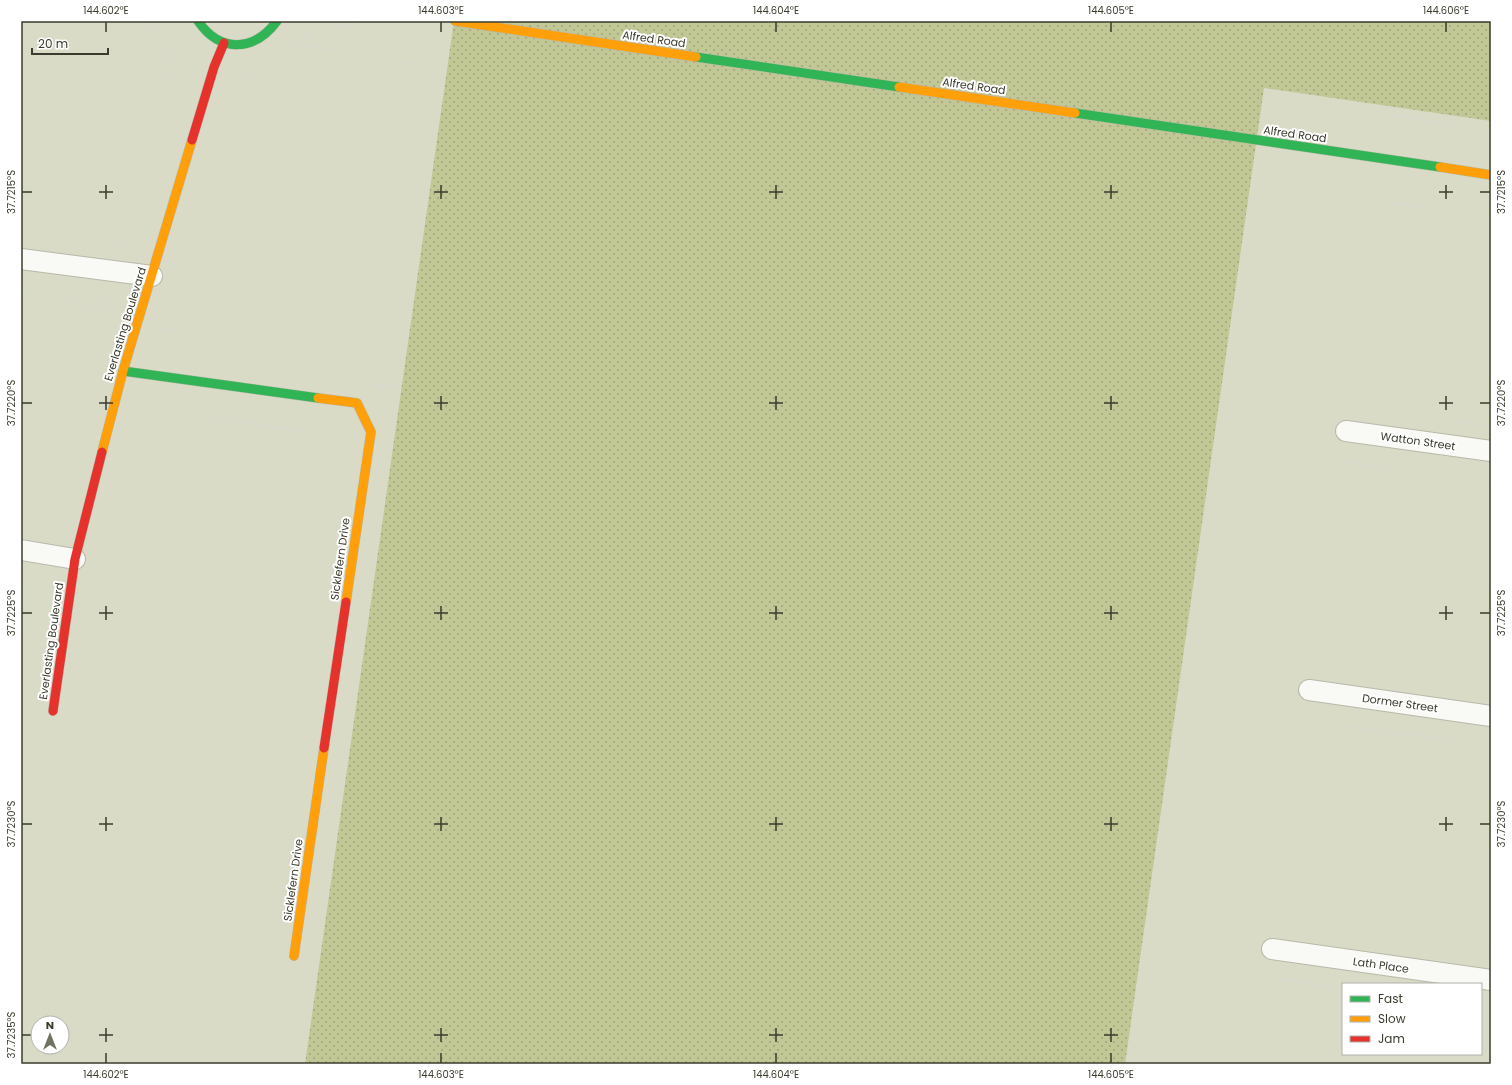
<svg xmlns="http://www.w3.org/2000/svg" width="1512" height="1085" viewBox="0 0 1512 1085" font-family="Poppins,sans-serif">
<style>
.grass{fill:url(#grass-dots)}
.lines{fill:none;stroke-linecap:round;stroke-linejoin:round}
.street-casing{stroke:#b8b9a9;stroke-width:22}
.fast-casing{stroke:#b8b9a9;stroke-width:10}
.slow-casing{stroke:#b8b9a9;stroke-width:10}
.jam-casing{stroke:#b8b9a9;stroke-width:10}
.path{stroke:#d9d9d3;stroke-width:2.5;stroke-dasharray:1 3;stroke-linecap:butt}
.street{stroke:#f9faf6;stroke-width:20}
.fast{stroke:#30b455;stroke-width:9}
.slow{stroke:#ff9f0a;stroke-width:9}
.jam{stroke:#e5322d;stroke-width:9}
.ticks{fill:none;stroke:#3a3c2d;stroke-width:1.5}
.labels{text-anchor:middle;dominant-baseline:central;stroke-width:4;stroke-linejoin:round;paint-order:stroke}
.street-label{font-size:11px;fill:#3a3c2d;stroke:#fff}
.neatline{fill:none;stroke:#3a3c2d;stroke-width:1.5}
.ticks-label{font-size:10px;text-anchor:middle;fill:#3a3c2d}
</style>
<defs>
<pattern id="grass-dots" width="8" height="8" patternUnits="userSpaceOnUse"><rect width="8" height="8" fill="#c2c796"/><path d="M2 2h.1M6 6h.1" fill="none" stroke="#9fa37b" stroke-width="1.8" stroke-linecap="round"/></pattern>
</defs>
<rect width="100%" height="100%" fill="#d9dbc6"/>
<polygon class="grass" points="454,21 1491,21 1491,121 1264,88 1125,1064 305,1064"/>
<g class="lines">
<g class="street-casing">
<g id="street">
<polyline points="21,259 152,276"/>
<polyline points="1346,431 1491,451"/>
<polyline points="21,550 75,559"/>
<polyline points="1309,690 1491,716"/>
<polyline points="1272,949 1491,980"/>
</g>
</g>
<g class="fast-casing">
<g id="fast">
<path d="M198,21C220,53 254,52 277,21"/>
<polyline points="696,57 899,87"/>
<polyline points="1075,113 1440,167"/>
<polyline points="123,371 318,398"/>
</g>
</g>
<g class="slow-casing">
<g id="slow">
<polyline points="455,21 696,57"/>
<polyline points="899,87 1075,113"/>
<polyline points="1440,167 1491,175"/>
<polyline points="318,398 357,403 371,432 346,602"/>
<polyline points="102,452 123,371 192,140"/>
<polyline points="294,956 324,748"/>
</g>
</g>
<g class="jam-casing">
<g id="jam">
<polyline points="192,140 214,67 224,43"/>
<polyline points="53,711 75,559 102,452"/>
<polyline points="324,748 346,602"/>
</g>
</g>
<g class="path">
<polyline points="117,21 153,26"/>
<polyline points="149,21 171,54 192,61"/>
<polyline points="294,44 411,64"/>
<polyline points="304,45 308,21"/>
<polyline points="290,46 301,40 361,21"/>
<polyline points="237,73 252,77 260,66"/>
<polyline points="1394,116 1491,129"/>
<polyline points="1384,202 1491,217"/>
<polyline points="111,247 137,161 168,50"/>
<polyline points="119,248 141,215 175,85 171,54"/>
<polyline points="21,294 81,303 115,315"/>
<polyline points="160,328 181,334 176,354"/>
<polyline points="181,334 252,77"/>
<polyline points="103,348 102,317 108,294"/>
<polyline points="374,385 396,387"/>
<polyline points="160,410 163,400"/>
<polyline points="1448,420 1491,426"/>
<polyline points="330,435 331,424"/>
<polyline points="1350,462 1491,482"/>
<polyline points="35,529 39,525 100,291"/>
<polyline points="45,530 60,505 75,453"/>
<polyline points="38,576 37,590 41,619"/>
<polyline points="21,585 46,588"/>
<polyline points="25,585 27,574"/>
<polyline points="93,595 118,598 102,707"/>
<polyline points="118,598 126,543 160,410 343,438 338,475"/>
<polyline points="21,648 29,586"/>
<polyline points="1307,720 1491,746"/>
<polyline points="1489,956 1491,939"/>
<polyline points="1272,979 1343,989"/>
<polyline points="1481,1012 1482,1001"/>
<polyline points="1481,1015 1491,1016"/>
<polyline points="1474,1064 1475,1054"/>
</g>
<use href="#street" class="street"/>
<use href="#fast" class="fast"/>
<use href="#slow" class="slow"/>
<use href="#jam" class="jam"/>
</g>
<path class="ticks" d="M106,22V32M441,22V32M776,22V32M1111,22V32M1446,22V32M106,185V199M441,185V199M776,185V199M1111,185V199M1446,185V199M22,192H32M99,192H113M434,192H448M769,192H783M1104,192H1118M1439,192H1453M1480,192H1490M106,396V410M441,396V410M776,396V410M1111,396V410M1446,396V410M22,403H32M99,403H113M434,403H448M769,403H783M1104,403H1118M1439,403H1453M1480,403H1490M106,606V620M441,606V620M776,606V620M1111,606V620M1446,606V620M22,613H32M99,613H113M434,613H448M769,613H783M1104,613H1118M1439,613H1453M1480,613H1490M106,817V831M441,817V831M776,817V831M1111,817V831M1446,817V831M22,824H32M99,824H113M434,824H448M769,824H783M1104,824H1118M1439,824H1453M1480,824H1490M106,1028V1042M441,1028V1042M776,1028V1042M1111,1028V1042M22,1035H32M99,1035H113M434,1035H448M769,1035H783M1104,1035H1118M106,1053V1063M441,1053V1063M776,1053V1063M1111,1053V1063"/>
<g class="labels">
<g class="street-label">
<text transform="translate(654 39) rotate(8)">Alfred Road</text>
<text transform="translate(974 86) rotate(8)">Alfred Road</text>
<text transform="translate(1295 134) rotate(8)">Alfred Road</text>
<text transform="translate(125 324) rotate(-73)">Everlasting Boulevard</text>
<text transform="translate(1418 441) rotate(8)">Watton Street</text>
<text transform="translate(340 559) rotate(-82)">Sicklefern Drive</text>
<text transform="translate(51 641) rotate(-82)">Everlasting Boulevard</text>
<text transform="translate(1400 703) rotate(8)">Dormer Street</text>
<text transform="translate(293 880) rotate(-82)">Sicklefern Drive</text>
<text transform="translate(1381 965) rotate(8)">Lath Place</text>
</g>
</g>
<rect width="1512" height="1085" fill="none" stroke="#ffffff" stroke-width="44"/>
<rect x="1342" y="983" width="140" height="72" fill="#ffffff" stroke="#b0b1ab"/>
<rect x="1350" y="996" width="20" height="6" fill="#30b455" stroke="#b0b1ab"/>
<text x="1378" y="1003" font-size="12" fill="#3a3c2d">Fast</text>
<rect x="1350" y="1016" width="20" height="6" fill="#ff9f0a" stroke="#b0b1ab"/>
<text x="1378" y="1023" font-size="12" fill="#3a3c2d">Slow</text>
<rect x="1350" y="1036" width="20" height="6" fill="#e5322d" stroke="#b0b1ab"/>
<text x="1378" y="1043" font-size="12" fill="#3a3c2d">Jam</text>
<g transform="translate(50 1035)"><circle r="19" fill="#ffffff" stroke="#b0b1ab"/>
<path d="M0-3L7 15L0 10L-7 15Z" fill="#727463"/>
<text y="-6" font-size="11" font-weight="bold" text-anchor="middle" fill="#3a3c2d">N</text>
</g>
<path d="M32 48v6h76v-6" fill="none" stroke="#3a3c2d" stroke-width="2"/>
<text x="38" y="48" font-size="12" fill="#3a3c2d" stroke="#ffffff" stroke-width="3" paint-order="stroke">20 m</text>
<rect x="22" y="22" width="1468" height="1041" class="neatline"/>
<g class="ticks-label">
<text x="106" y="14">144.602°E</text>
<text x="441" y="14">144.603°E</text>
<text x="776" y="14">144.604°E</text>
<text x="1111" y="14">144.605°E</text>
<text x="1446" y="14">144.606°E</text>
<text transform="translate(11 192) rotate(-90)" y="4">37.7215°S</text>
<text transform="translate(1501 192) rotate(-90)" y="4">37.7215°S</text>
<text transform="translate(11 403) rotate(-90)" y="4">37.7220°S</text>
<text transform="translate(1501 403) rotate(-90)" y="4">37.7220°S</text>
<text transform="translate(11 613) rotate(-90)" y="4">37.7225°S</text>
<text transform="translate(1501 613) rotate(-90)" y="4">37.7225°S</text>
<text transform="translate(11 824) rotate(-90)" y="4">37.7230°S</text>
<text transform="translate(1501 824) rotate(-90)" y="4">37.7230°S</text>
<text transform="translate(11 1035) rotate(-90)" y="4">37.7235°S</text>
<text x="106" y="1078">144.602°E</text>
<text x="441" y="1078">144.603°E</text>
<text x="776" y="1078">144.604°E</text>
<text x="1111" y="1078">144.605°E</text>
</g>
</svg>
